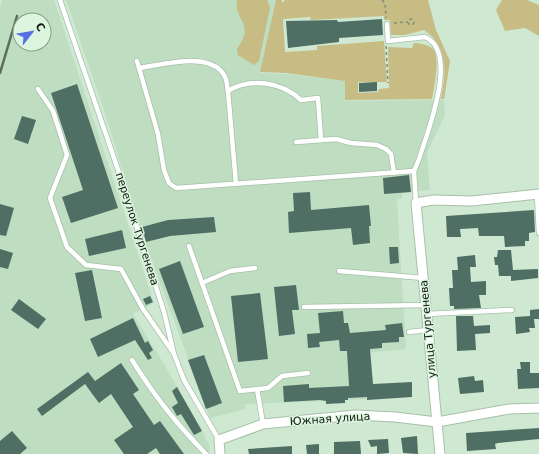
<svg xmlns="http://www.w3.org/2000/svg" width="539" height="454" viewBox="0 0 539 454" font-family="'DejaVu Sans',sans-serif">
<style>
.built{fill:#beddc1;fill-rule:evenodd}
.green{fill:#c7bc84}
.building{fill:#4f6f64}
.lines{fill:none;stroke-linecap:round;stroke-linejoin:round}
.lane-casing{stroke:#a8c0aa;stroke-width:6}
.street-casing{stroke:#a8c0aa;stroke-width:11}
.path{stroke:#7c8e7d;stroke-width:1.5;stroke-dasharray:3 3;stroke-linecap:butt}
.lane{stroke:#fff;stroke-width:4.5}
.street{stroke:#fff;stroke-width:9}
.rail{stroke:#5b6b5d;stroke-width:2.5}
.labels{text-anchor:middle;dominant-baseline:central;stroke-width:3;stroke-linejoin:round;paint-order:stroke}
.street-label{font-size:11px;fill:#131c14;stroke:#dcf5de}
</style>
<rect width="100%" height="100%" fill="#cfe8d1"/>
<g class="built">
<path d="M3,0H54L154,303L133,314L164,364L202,431L210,447L209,452L207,454H0V9L1,2ZM20,20H44V44H20Z"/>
<polygon points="66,0 276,0 260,73 286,74 345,81 345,101 444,100 445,115 427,153 430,190 402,193 402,198 397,199 406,349 362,353 365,365 366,399 345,400 326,404 326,401 245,404 245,409 210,418 145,242 103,107"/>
</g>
<g class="green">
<path d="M237,0H267L270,8L259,61L254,65L238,55L237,49C256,22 234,22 237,0Z"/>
<path d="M276,0H282V3L285,0H428L436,30L450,61L444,99H441C446,74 449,46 424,30L405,35H391L390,20H384V16L311,20L310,17L283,19L285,52L317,50V46L384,41L387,82H358V93L378,92L379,89L389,88L388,47L412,48L414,43H417C421,44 428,45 432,48C441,54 434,90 432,99L345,100V81L286,73L260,72Z"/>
<polygon points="502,0 527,0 539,5 539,36 525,28 505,31 496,10"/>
</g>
<g class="building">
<polygon points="382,19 383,35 339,38 339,42 288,48 286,21 337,20 338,22"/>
<polygon points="377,82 377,91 359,92 359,83"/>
<polygon points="77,84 118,208 71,223 62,197 83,190 51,93"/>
<polygon points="22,116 36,120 28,144 14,139"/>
<polygon points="409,175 411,192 384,194 383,178"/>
<polygon points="310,192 311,210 369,205 371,226 369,226 370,243 353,245 351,228 289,233 288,212 294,211 293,193"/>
<polygon points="0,204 14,208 6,236 0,235"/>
<polygon points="534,210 535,232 529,233 529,241 525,241 525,246 505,247 504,236 479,236 478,228 460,229 461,237 447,237 446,216"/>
<polygon points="214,217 216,232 170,236 146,242 142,227 168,220"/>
<polygon points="122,230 126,248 89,256 85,239"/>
<polygon points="389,247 398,247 399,263 390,264"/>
<polygon points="0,249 13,253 8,269 0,267"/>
<polygon points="498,250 511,250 513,270 538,269 538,278 511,281 511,276 499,276 498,265 495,265 494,257 497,257"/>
<polygon points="475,255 476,267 470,267 471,282 486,281 486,295 479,295 481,308 454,309 454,306 450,306 449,288 453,288 452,270 458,270 457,257"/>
<polygon points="180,261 204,327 183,334 159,269"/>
<polygon points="92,270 102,318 85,321 75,273"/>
<polygon points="296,285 299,310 292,310 295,334 279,336 274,287"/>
<polygon points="260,293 268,359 238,362 231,296"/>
<polygon points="150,296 153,302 146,305 143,299"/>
<polygon points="19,299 46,319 38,329 11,310"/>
<polygon points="539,309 539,319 534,319 535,328 529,328 530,332 516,334 515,317 530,316 530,310"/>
<polygon points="343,311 344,323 348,323 350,333 386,330 385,325 402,323 404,337 399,337 399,342 382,343 382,348 370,349 373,384 412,382 412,397 367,400 367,397 348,398 348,400 345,400 345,403 326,404 326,401 320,400 284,402 283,386 309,384 309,388 349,386 347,351 340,351 339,340 319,342 320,347 308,348 307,334 320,333 318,313"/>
<polygon points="456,316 473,316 474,326 490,325 490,333 475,334 476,350 457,351"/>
<polygon points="133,318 145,343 148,341 153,350 149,353 152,358 148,360 135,340 98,357 90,339"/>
<polygon points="204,355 222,403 206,409 188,360"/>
<polygon points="520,362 530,362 530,373 539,373 539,388 518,389 517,369 521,369"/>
<polygon points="121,363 139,390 133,394 154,425 160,421 184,454 160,454 156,448 147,454 124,454 114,440 133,427 111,394 99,403 85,384 42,416 37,409 88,372 95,381"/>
<polygon points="474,376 475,381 483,380 484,392 460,394 458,378"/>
<polygon points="177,387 202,431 194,435 181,414 177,416 172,407 178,403 172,391"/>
<polygon points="539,428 539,439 498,443 495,444 496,449 467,451 466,433"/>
<polygon points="12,431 27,448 20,454 0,454 0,441"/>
<polygon points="417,436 418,454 403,453 401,438"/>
<polygon points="388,439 389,453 377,454 377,446 371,447 368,440"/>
<polygon points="360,441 361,454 334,454 334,442"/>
<polygon points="319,444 319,454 307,454 306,445"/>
<polygon points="292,446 292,454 249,454 248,449"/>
</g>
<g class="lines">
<g class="lane-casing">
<g id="lane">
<polyline points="60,0 127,196 164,312 174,354 184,380 219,440"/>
<path d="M387,24L388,41L425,37C460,52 427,133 419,159L414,171L416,203"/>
<polyline points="137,61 158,134 164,170 169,183 176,188 414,171"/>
<path d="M139,68C162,65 215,49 226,79C227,82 227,87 228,91"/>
<polyline points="38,89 53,111 67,155 50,198 67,247 86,265 121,269 143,309 172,351"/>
<polyline points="296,142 336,139 351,143 377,145 386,149 391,154 394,173"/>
<path d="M236,184L228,91C250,77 282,82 301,100L318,98L321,140"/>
<polyline points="537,195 539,233"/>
<polyline points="189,246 240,391 268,388 282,376 308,373"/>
<polyline points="339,271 424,278"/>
<polyline points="202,283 230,271 255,268"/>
<polyline points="304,307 426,305"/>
<polyline points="426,314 512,310"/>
<polyline points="409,332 428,330"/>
<path d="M132,360C155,397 176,423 206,454"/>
<polyline points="257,389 263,424"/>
</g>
</g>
<g class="street-casing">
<g id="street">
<polyline points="220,454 219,440 263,424 356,415 395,417 437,422 509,409 539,408"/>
<polyline points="440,454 416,203 433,200 472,201 539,194"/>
</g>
</g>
<g class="path">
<polyline points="382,0 385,3 386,18"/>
<circle cx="411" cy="22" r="3"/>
<polyline points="394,23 408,22"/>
<polyline points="386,46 388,83"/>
</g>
<use href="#lane" class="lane"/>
<use href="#street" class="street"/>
<polyline class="rail" points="0,73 17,16"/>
</g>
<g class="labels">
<g class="street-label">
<text transform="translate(137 229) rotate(72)">переулок Тургенева</text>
<text transform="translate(428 329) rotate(-95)">улица Тургенева</text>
<text transform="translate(330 419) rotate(-4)">Южная улица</text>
</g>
</g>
<g transform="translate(32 32) rotate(59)"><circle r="19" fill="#dcf5de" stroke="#8c9e8d"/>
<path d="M0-3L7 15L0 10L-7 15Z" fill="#556fe5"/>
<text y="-6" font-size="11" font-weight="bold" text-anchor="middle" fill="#131c14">С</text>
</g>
</svg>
